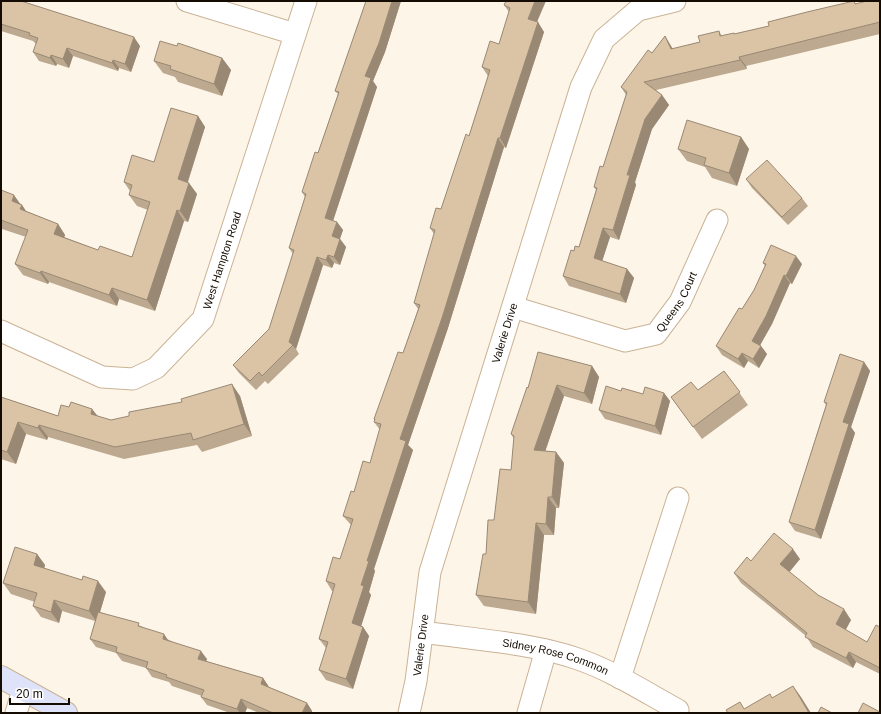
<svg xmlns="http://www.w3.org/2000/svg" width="881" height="714" viewBox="0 0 881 714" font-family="Arial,sans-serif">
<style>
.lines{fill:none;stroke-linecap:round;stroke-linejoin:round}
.street-casing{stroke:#cab396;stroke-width:23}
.secondary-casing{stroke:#cab396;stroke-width:24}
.street{stroke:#fff;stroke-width:21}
.secondary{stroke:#dfe3fa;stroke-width:22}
.wall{fill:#bca98f}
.shaded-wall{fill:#998974}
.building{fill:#dbc4a6;stroke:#998974}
.labels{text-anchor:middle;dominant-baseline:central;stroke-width:4;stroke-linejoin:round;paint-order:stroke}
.street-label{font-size:11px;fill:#140c03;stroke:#fff}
</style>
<rect width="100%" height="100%" fill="#fef5e9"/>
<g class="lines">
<g class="street-casing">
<g id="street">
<polyline points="187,1 295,34"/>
<path id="s1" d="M513,307L625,341L656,334L680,302L717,220"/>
<path id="s2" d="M1,331L102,377L133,379L156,368L203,319L306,1"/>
<path id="s3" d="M422,632C471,639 532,643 578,659C613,671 645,692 678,710"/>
<polyline points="620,678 678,498"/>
<polyline points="16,713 23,690"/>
<path id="s4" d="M409,713L416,681L430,572L581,87L604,39L638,10L675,1"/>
<polyline points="528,713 546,650"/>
</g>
</g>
<g class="secondary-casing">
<polyline id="secondary" points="1,677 66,713"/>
</g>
<use href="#street" class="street"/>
<use href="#secondary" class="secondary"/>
</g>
<g class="wall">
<polygon points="1,1 22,1 140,46 131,72 119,68 118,71 73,56 69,68 57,64 56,66 39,61 33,52 36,44 33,41 1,31"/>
<polygon points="366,1 401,1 385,52 373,81 377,87 333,221 337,222 343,230 340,239 346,247 340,265 334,263 332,268 323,265 296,349 299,354 268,384 265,381 256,390 239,373 233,365 269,329 293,254 289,248 305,197 302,192 318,153 338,94 335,91"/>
<polygon points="506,1 537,22 544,32 506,148 504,147 448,328 408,445 413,450 374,569 375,571 369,592 371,595 361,626 363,627 369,636 353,689 326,680 319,670 326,648 319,639 333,591 332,591 326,581 340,559 351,525 343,516 354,492 370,463 380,430 374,422 375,420 374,419 403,353 418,309 414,303 434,234 430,228 441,209 469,136 488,76 482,67 499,44 509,12 504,5"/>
<polygon points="854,1 856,4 880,1 880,34 746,66 747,69 656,90 662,95 669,105 652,129 635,182 636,185 619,240 610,237 602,261 627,269 634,278 626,303 569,286 563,276 574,251 579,247 596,190 594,187 603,167 626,95 621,87 652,53 665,36 673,49 700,42 719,31 722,36 735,34 769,26"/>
<polygon points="177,46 222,58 231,70 222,96 178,82 175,77 163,73 154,61"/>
<polygon points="198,116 205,127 188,182 197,194 188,222 184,221 155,311 119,299 117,306 49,282 48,284 23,275 15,264 26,237 2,229 1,230 1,190 22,205 26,211 58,224 65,235 64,237 98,250 132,257 148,210 137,206 129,195 130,191 124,182 154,162"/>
<polygon points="741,137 749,149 737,186 712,178 705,167 687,161 678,149"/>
<polygon points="746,179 802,198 808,206 788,225 752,188"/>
<polygon points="763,263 802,264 792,284 790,283 772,324 760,345 767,354 759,368 748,361 744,368 722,355 716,346 742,309 754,290 765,266"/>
<polygon points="864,362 870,371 851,427 855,433 821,539 795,531 789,522 826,405 824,402"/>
<polygon points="592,366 599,377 592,404 564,396 545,451 556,452 564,463 559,508 556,508 554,535 544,535 536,614 484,606 476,595 494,520 511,470 514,439 511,434 528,388"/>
<polygon points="724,371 748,405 702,439 671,397 698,390"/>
<polygon points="621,391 643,394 664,393 670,401 661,435 605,419 599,410"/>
<polygon points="240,396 252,436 202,452 197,445 124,459 48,437 47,440 26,434 16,464 1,459 1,397 58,416 69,407 92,409 97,416 111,420"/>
<polygon points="37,554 45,565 44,568 106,592 100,612 141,626 207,659 206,661 263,678 269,687 307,703 312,711 312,713 259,713 247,708 245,713 230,713 207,705 201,697 202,696 172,686 169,682 152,677 146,668 122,661 116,653 96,647 90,639 95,621 62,611 59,623 41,617 33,606 35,602 11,594 3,583"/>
<polygon points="800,559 789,572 818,595 851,620 845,630 867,642 880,627 880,674 856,662 853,668 813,647 806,636 741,583 734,573 751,561"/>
</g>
<g class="shaded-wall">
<polygon points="392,1 401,1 385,52 373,81 377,87 331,227 325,218 365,76"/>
<polygon points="535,1 546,1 534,29 528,19"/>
<polygon points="538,22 544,32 506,148 500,138"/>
<polygon points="665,36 671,46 677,59 671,49"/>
<polygon points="134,37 140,46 131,72 125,64"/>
<polygon points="67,48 73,56 69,68 63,59"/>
<polygon points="51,55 57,64 56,66 50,58"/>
<polygon points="739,57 746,66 747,69 740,60"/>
<polygon points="222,58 231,70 222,96 214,84"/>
<polygon points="113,60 119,68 118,71 112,63"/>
<polygon points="662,95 669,105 652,129 635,182 636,185 619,240 613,230 627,175 645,119"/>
<polygon points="198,116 205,127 185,190 178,179"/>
<polygon points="741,137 749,149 737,186 729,173"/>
<polygon points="498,138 504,147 448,328 408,445 413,450 374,569 375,571 369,592 371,595 359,633 352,623 367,561 400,439"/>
<polygon points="189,183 197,194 188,222 180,211"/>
<polygon points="14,195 21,205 22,205 29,216 12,201"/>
<polygon points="177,210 184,221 155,311 147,300"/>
<polygon points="337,222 343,230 338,244 332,236"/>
<polygon points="58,224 65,235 62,244 54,234"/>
<polygon points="603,228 610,237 600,268 594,258"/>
<polygon points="340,239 346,247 340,265 334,257"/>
<polygon points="328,255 334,263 332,268 326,260"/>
<polygon points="796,256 802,264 792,284 786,276"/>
<polygon points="317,257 323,265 296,349 289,342"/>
<polygon points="627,269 634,278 626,303 620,294"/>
<polygon points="41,271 49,282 48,284 40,273"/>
<polygon points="784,275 790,283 772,324 758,349 752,341"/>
<polygon points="112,288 119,299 117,306 109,295"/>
<polygon points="761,346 767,354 759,368 753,359"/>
<polygon points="742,353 748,361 744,368 738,359"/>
<polygon points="864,362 870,371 851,427 855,433 821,539 815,530 843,422"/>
<polygon points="592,366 599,377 592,404 584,393"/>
<polygon points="232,384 240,396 252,436 244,424"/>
<polygon points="557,385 564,396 542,461 534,450"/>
<polygon points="664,393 670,401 661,435 655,426"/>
<polygon points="92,409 101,420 91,414"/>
<polygon points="18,422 26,434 16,464 7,452"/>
<polygon points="39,425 48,437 47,440 38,428"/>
<polygon points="556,452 564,463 559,508 552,497"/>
<polygon points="548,497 556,508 554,535 546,524"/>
<polygon points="536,523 544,535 536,614 528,602"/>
<polygon points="793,549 800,559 787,575 780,564"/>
<polygon points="37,554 45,565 42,577 34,565"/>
<polygon points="98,581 106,592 97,622 89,611"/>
<polygon points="54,600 62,611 59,623 51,612"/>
<polygon points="844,609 851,620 843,635 836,624"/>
<polygon points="363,627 369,636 353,689 346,679"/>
<polygon points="164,634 170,643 163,639"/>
<polygon points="201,651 207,659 204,667 198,659"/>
<polygon points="849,652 856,662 853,668 846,658"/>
<polygon points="263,678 269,687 261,684"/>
<polygon points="793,686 801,697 811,713 809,713"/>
<polygon points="241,699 247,708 245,713 240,713 237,709"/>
<polygon points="307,703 312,711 312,713 302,713"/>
</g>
<g class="building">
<polygon points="1,1 21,1 134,37 125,64 113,60 112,63 67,48 63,59 51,55 50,58 33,52 38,38 29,35 30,33 1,24"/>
<polygon points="366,1 392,1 379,43 365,76 371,78 325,218 337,222 332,236 340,239 334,257 328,255 326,260 317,257 289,342 293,345 262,376 259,372 250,381 233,365 269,329 294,250 289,248 306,194 302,192 315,152 318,153 339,92 335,91"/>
<polygon points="506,1 535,1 528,19 538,22 500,138 498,138 442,318 400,439 406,441 367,561 369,561 361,585 364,586 352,623 363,627 346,679 319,670 328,642 319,639 335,584 326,581 333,557 340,559 353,519 343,516 351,491 354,492 363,461 370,463 381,424 374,422 375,419 374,419 398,352 403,353 420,305 414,303 435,230 430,228 436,208 441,209 466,134 469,136 490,70 482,67 490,41 499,44 510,8 504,5"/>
<polygon points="854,1 855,4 867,1 880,1 880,22 739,57 740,60 644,82 662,95 645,119 627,175 630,175 613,230 603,228 594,258 627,269 620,294 563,276 571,250 574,251 575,246 579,247 597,188 594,187 600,166 603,167 627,92 621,87 648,50 652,53 665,36 671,49 700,42 698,36 719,31 720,36 734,33 734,34 769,26 768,22 807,12"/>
<polygon points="160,41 177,46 178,43 222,58 214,84 170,69 171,66 154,61"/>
<polygon points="171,108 198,116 178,179 189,183 180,211 177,210 147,300 112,288 109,295 41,271 40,273 15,264 28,230 1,220 1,190 14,195 12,201 22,205 20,209 58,224 54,234 98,250 100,246 132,257 150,202 129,195 132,185 124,182 132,155 154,162"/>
<polygon points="687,120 741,137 729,173 704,165 706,158 678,149"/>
<polygon points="767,160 802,198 782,217 746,179"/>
<polygon points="771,245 796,256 786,276 784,275 766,316 752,341 761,346 753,359 742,353 738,359 716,346 739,308 742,309 754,290 766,264 763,263"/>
<polygon points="538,352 592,366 584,393 557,385 534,450 556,452 552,497 548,497 546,524 536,523 528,602 476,595 483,554 486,554 488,520 494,520 500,469 511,470 514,436 511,434 527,387 528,388"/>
<polygon points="840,354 864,362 843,422 849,424 815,530 789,522 827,403 824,402"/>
<polygon points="724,371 740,392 693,427 671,397 691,382 698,390"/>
<polygon points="232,384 244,424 193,440 191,433 115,447 39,425 38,428 18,422 7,452 1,450 1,397 58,416 61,405 69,407 71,402 92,409 91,414 111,420 129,416 129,412 182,402 181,399"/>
<polygon points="606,386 621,391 622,388 643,394 645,387 664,393 655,426 599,410"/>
<polygon points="774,533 793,549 780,564 818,595 844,609 836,624 867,642 876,625 880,627 880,668 849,652 846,658 805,637 807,633 734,573 747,557 751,561"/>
<polygon points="15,547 37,554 34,565 82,580 83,576 98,581 89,611 54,600 51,612 33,606 37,593 3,583"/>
<polygon points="98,612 139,623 138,626 164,634 163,639 201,651 198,659 263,678 261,684 307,703 302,713 273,713 241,699 237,709 201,697 204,690 166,677 167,675 146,668 148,662 116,652 117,647 90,639"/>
<polygon points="793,686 809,713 728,713 726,710 740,702 744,709 770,694 772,698"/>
<polygon points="863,703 880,712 879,713 858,713"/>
<polygon points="821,707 832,713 818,713"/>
</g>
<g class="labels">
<g class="street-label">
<text stroke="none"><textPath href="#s2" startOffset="297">West Hampton Road</textPath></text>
<text stroke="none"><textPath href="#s1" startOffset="187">Queens Court</textPath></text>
<text stroke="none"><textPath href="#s4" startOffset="393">Valerie Drive</textPath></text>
<text stroke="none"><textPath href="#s4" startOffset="69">Valerie Drive</textPath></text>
<text stroke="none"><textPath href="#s3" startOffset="136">Sidney Rose Common</textPath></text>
</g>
</g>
<rect width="881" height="714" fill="none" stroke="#140c03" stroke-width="4"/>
<path d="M10 698v6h59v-6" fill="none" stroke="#140c03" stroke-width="2"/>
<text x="16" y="698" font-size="12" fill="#140c03" stroke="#ffffff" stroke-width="3" paint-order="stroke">20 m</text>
</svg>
